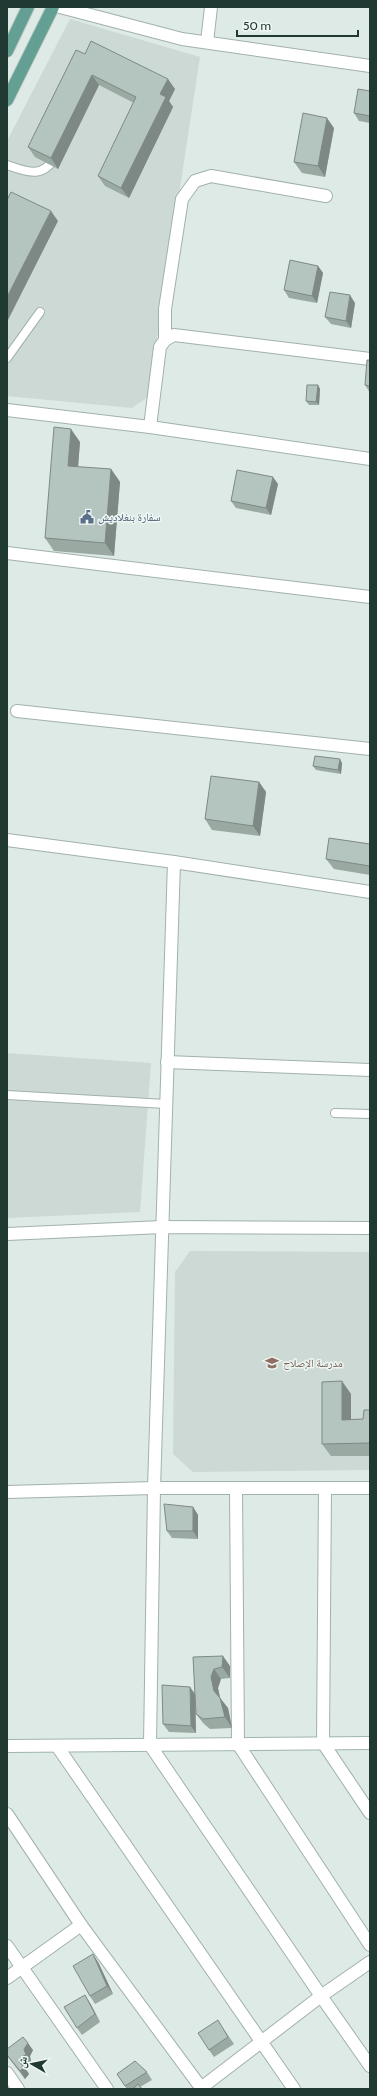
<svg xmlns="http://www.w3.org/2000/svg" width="377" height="2096" viewBox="0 0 377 2096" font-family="Cabin,'Noto Naskh Arabic',sans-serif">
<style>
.built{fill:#ccd9d4}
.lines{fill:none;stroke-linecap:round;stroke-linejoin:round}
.lane-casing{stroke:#a1b1ac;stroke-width:10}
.street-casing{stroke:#a1b1ac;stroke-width:14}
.secondary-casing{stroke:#9eb5ae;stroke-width:14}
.primary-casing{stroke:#bcc4c2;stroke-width:14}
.lane{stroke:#fff;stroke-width:8}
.street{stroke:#fff;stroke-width:12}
.secondary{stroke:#fff;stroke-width:12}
.primary{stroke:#639f92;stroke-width:12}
.wall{fill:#9ba9a3}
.shaded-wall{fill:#7e8985}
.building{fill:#b4c4be;stroke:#7e8985}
.labels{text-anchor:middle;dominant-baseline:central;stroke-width:3;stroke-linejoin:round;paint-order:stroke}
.service-label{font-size:11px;fill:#4e5e75;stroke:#eef6f3;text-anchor:start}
.education-label{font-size:11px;fill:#785e54;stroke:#eef6f3;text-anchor:start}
</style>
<rect width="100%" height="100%" fill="#deeae5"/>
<g class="built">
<polygon points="70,19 200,57 148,397 132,408 7,396 7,141"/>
<polygon points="7,1053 151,1063 140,1212 7,1218"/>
<polygon points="190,1251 370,1252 370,1470 193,1472 173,1454 175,1272"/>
</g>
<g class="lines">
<g class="lane-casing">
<g id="lane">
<path d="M7,165C27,172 43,179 56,156"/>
<polyline points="7,358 40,312"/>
<polyline points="7,1095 166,1104"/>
<polyline points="335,1113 370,1114"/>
</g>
</g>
<g class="street-casing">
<g id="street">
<polyline points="60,7 182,39 370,66"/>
<polyline points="207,42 211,7"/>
<polyline points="165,340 165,309 182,199 195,181 211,176 326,196"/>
<polyline points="7,410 150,427 370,459"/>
<polyline points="150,427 160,347 165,340 174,335 370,359"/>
<polyline points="7,553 370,597"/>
<polyline points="17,711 370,749"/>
<polyline points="7,840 174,862"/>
<polyline points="370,892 174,862 154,1488 150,1745 321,1996 370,2066"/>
<polyline points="167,1062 370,1070"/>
<polyline points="7,1234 162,1227 370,1228"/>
<polyline points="236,1488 238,1744 370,1945"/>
<polyline points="325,1488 323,1743 370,1813"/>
<polyline points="7,1492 154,1488 370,1488"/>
<polyline points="57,1746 294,2089"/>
<polyline points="7,1814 81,1925 202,2089"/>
<polyline points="7,1946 107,2089"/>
<polyline points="7,1978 81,1925"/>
<polyline points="7,2073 18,2089"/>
<polyline points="201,2088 321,1996 370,1962"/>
</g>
</g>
<g class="secondary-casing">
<polyline id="secondary" points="7,1746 370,1743"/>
</g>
<g class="primary-casing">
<g id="primary">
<polyline points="7,51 28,7"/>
<polyline points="7,100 53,7"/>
</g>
</g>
<use href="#lane" class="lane"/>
<use href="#street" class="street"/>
<use href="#secondary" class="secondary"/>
<use href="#primary" class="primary"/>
</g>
<g class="wall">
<polygon points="85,54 175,89 169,101 173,107 129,198 105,186 98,176 134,103 99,85 58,169 35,157 28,147"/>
<polygon points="370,91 370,123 359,121 354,113"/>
<polygon points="334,128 325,177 302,173 294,162"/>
<polygon points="318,266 323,273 317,303 289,298 284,290"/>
<polygon points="355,303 351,328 331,324 325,317"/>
<polygon points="370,360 370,393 365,385"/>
<polygon points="318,385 320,389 319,405 309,405 306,401"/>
<polygon points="80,442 78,467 111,469 120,482 114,556 54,551 45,538"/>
<polygon points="278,484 271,515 236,508 231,501"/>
<polygon points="342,763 341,774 316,770 313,766"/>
<polygon points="259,782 266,792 260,836 212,830 205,819"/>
<polygon points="370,844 370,875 334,869 326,859"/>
<polygon points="351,1394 351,1420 363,1419 370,1410 370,1456 331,1456 322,1444"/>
<polygon points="193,1507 198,1515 198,1539 172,1538 167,1531"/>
<polygon points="193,1657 230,1666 230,1678 221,1679 218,1688 220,1698 228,1708 232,1728 210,1729 204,1724 196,1714 195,1698 196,1733 169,1732 163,1724 195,1694"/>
<polygon points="98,1962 113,1994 95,2004 90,1996"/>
<polygon points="90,2003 100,2022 82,2035 77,2028"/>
<polygon points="223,2028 234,2044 214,2057 209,2050"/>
<polygon points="7,2049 33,2050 30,2056 31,2062 26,2064 25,2068 29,2074 25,2079 7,2056"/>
<polygon points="147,2072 152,2080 140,2087 142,2089 127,2089 117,2074"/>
</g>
<g class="shaded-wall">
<polygon points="92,75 99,85 58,169 51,158"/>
<polygon points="168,79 175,89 169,101 173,107 129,198 121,188 160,94"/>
<polygon points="327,118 334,128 325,177 318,166"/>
<polygon points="51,211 58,221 7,322 7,297"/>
<polygon points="318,266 323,273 317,303 312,296"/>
<polygon points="350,295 355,303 351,328 346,321"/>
<polygon points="318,385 320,389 319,405 316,402"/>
<polygon points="71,429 80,442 77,479 68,466"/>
<polygon points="111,469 120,482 114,556 105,543"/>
<polygon points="273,477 278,484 271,515 266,508"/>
<polygon points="340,759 342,763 341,774 338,770"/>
<polygon points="259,782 266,792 260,836 253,826"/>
<polygon points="342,1381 351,1394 351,1433 342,1420"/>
<polygon points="193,1507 198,1515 198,1539 193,1531"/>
<polygon points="223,1656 230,1666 230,1678 222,1667"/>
<polygon points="214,1669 221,1679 218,1688 221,1702 214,1691 211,1677"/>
<polygon points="190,1687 195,1694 196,1733 191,1726"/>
<polygon points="220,1698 228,1708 232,1728 225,1717"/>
<polygon points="93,1954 98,1962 113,1994 107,1986"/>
<polygon points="85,1995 90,2003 100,2022 95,2014"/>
<polygon points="28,2043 33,2050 30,2056 31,2062 26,2055 24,2049"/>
<polygon points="21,2057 26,2064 25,2068 29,2074 25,2079 20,2071 19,2061"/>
</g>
<g class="building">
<polygon points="91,41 168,79 160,94 166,97 121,188 98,176 136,97 92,75 51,158 28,147 76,50 85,54"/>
<polygon points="358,89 370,91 370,116 354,113"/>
<polygon points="303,113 327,118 318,166 294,162"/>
<polygon points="11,192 51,211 7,297 7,200"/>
<polygon points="290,260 318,266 312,296 284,290"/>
<polygon points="330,292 350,295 346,321 325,317"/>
<polygon points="367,360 370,360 370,386 365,385"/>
<polygon points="307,385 318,385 316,402 306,401"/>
<polygon points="54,427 71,429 68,466 111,469 105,543 45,538"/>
<polygon points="237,470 273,477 266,508 231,501"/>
<polygon points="315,756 340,759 338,770 313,766"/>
<polygon points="211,776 259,782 253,826 205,819"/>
<polygon points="329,838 370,844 370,866 326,859"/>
<polygon points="342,1381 342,1420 363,1419 364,1410 370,1410 370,1443 322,1444 322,1382"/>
<polygon points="164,1504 193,1507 193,1531 167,1531"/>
<polygon points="223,1656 222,1667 214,1669 211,1677 214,1691 220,1698 225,1717 203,1719 196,1714 193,1657"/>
<polygon points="162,1685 190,1687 191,1726 163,1724"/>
<polygon points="93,1954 107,1986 90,1996 73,1966"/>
<polygon points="85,1995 95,2014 77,2028 64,2007"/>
<polygon points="218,2020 228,2037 209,2050 198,2033"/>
<polygon points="23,2037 28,2043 24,2049 26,2055 21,2057 19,2061 24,2067 20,2071 7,2055 7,2049"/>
<polygon points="135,2061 147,2072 125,2086 117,2074"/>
<polygon points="138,2084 142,2089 133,2089"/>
</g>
<defs>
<g id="civic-bare" transform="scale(1.08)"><path d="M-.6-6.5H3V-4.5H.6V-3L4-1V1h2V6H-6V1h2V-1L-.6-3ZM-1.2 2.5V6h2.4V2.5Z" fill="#5c6f8a" stroke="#eef6f3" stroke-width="2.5" paint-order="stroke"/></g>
<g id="school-bare" transform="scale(1.08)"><path d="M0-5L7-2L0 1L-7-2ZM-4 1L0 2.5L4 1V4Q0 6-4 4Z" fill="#8d6e63" stroke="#eef6f3" stroke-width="2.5" paint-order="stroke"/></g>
</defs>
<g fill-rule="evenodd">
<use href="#civic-bare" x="87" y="517"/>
<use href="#school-bare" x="272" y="1363"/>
</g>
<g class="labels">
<g class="service-label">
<text x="98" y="517">سفارة بنغلاديش</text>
</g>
<g class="education-label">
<text x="283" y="1363">مدرسة الإصلاح</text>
</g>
</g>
<rect width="377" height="2096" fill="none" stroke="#203933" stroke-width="16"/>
<g transform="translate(32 2064) rotate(279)" stroke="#eef6f3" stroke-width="3" paint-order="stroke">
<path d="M0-3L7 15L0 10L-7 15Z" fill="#203933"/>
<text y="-6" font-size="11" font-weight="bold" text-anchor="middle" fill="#203933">ش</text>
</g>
<path d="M237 30v6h121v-6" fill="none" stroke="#203933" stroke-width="2"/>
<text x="243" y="30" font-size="12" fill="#203933" stroke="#eef6f3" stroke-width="3" paint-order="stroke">50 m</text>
</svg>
